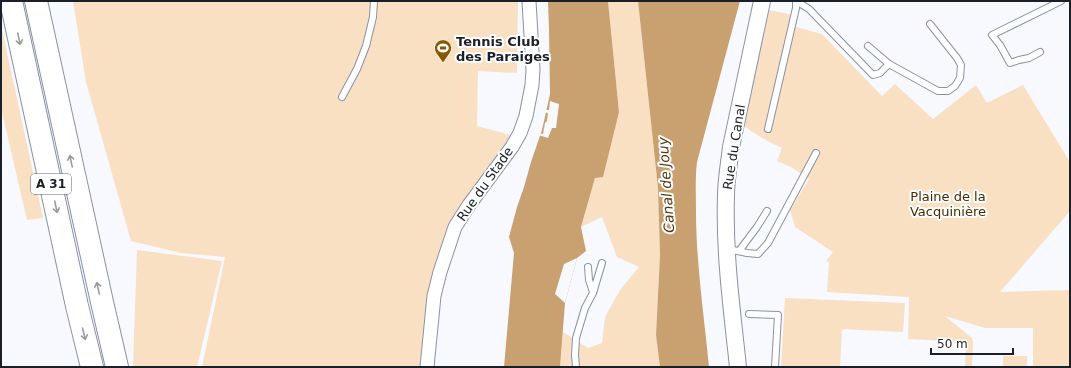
<svg xmlns="http://www.w3.org/2000/svg" width="1071" height="368" viewBox="0 0 1071 368" font-family="'DejaVu Sans',sans-serif">
<style>
.green{fill:#f9e0c3}
.water{fill:#c9a170}
.pier{fill:#f7f9ff}
.lines{fill:none;stroke-linecap:round;stroke-linejoin:round}
.service-casing{stroke:#8891a9;stroke-width:8}
.minor-casing{stroke:#8891a9;stroke-width:15}
.tertiary-casing{stroke:#8891a9;stroke-width:18}
.motorway-casing{stroke:#8891a9;stroke-width:24}
.service{stroke:#fff;stroke-width:6}
.minor{stroke:#fff;stroke-width:13}
.tertiary{stroke:#fff;stroke-width:16}
.motorway{stroke:#fff;stroke-width:22}
.oneway{stroke:#989a9e}
.labels{text-anchor:middle;dominant-baseline:central;stroke-width:4;stroke-linejoin:round;paint-order:stroke}
.shield{fill:#fff;stroke:#5f6268;stroke-width:1}
.shield-label{font-size:12px;font-weight:bold;fill:#1b1f28}
.poi-label{font-size:13px;font-weight:bold;fill:#1b1f28;stroke:#fff;text-anchor:start}
.street-label{font-size:13px;fill:#1b1f28;stroke:#fff}
.park-label{font-size:13px;fill:#462a01;stroke:#fff}
.water-label{font-size:14px;font-style:italic;fill:#553912;stroke:#fff}
</style>
<rect width="100%" height="100%" fill="#f7f9ff"/>
<g class="green">
<polygon points="73,1 518,1 517,73 478,71 477,126 511,135 457,213 441,249 429,295 420,367 202,367 225,257 181,253 131,241 86,82"/>
<polygon points="608,1 638,1 658,188 660,255 656,335 660,367 560,367 563,332 588,348 602,343 605,317 620,290 639,267 617,257 602,217 581,227 595,178 619,112"/>
<path d="M769,10L798,16L796,27L822,34L882,96L895,84L933,119L976,85L987,103L1023,85L1070,162V211L1000,292L1069,290L1070,289V367H1033V328H985L945,316L972,338L973,342L972,367H965L966,342L908,339L909,297L827,292L829,262L826,261L833,252L795,227L790,210L809,179L793,168L777,161L782,148C768,142 757,135 744,126Z"/>
<polygon points="1,25 43,218 27,220 1,108"/>
<polygon points="137,250 222,261 197,367 133,367 133,365"/>
<polygon points="785,298 905,303 903,332 842,329 840,367 781,367"/>
<rect x="1003" y="356" width="24" height="11"/>
</g>
<g class="water">
<polygon points="548,1 608,1 619,112 603,177 595,178 581,227 586,251 577,258 565,303 560,367 504,367 514,253 509,237 517,207 524,187 531,162 542,130 550,94 549,30"/>
<path d="M638,1H740L697,162C695,179 696,195 696,211C696,263 704,315 709,367H660L656,335L660,255L658,188Z"/>
</g>
<g class="pier">
<polygon points="550,101 559,104 556,128 552,128 548,138 538,135 539,133 543,134 545,123 547,121 548,113 544,112 544,110 549,110"/>
<polygon points="577,258 565,303 555,294 564,264"/>
</g>
<g class="lines">
<g class="service-casing">
<g id="service">
<polyline points="796,1 809,9 873,75 880,73 889,64"/>
<polyline points="868,46 889,64 938,91 948,91 955,86 960,78 961,65 957,58 930,24"/>
<polyline points="1040,52 1029,58 1019,60 1010,63 1000,45 992,35 1061,1"/>
<polyline points="342,97 357,69 366,46 373,17 374,1"/>
<polyline points="768,129 796,8 796,1"/>
<polyline points="728,250 733,250 747,253 758,254 768,243 816,153"/>
<polyline points="739,251 757,227 767,211"/>
<polyline points="588,267 589,280 593,292"/>
<polyline points="749,314 778,315 775,367"/>
<polyline points="576,367 575,355 576,338 585,308 593,293 602,263"/>
</g>
</g>
<g class="minor-casing">
<polyline id="minor" points="427,367 434,296 440,272 455,227 469,205 512,147 520,133 526,116 532,85 533,70 529,1"/>
</g>
<g class="tertiary-casing">
<path id="tertiary" d="M738,367C732,310 724,253 726,196C726,180 729,164 731,147L762,1"/>
</g>
<g class="motorway-casing">
<g id="motorway">
<polyline points="11,1 77,306 92,367"/>
<polyline points="36,1 102,302 117,367"/>
</g>
</g>
<use href="#service" class="service"/>
<use href="#minor" class="minor"/>
<use href="#tertiary" class="tertiary"/>
<use href="#motorway" class="motorway"/>
</g>
<defs><path id="oneway-shaft" d="M-6 0H5M1.5-3L5.5 0L1.5 3" fill="none" stroke-width="1.6" stroke-linecap="round" stroke-linejoin="round"/></defs>
<g class="oneway">
<use href="#oneway-shaft" transform="translate(19 39) rotate(78)"/>
<use href="#oneway-shaft" transform="translate(71 161) rotate(-102)"/>
<use href="#oneway-shaft" transform="translate(56 207) rotate(78)"/>
<use href="#oneway-shaft" transform="translate(98 288) rotate(-102)"/>
<use href="#oneway-shaft" transform="translate(84 334) rotate(76)"/>
</g>
<defs>
<g id="stadium-pin" transform="scale(0.9)"><path d="M0 17L-7.5 6A9.5 9.5 0 1 1 7.5 6Z" fill="#8a5700" stroke="#fff"/><path d="M0-5a6.5 5 0 1 0 0 10a6.5 5 0 1 0 0-10ZM-3.5-1.8h7v3.6h-7Z" fill="#fff"/></g>
</defs>
<g fill-rule="evenodd">
<use href="#stadium-pin" x="443" y="48"/>
</g>
<g class="labels">
<rect class="shield" x="31" y="174" width="40" height="20" rx="3"/>
<g class="shield-label">
<text x="51" y="184">A 31</text>
</g>
<g class="poi-label">
<text x="456" y="41">Tennis Club<tspan x="456" dy="15">des Paraiges</tspan></text>
</g>
<g class="street-label">
<text transform="translate(734 147) rotate(-81)">Rue du Canal</text>
<text transform="translate(485 184) rotate(-55)">Rue du Stade</text>
</g>
<g class="park-label">
<text x="948" y="196">Plaine de la<tspan x="948" dy="15">Vacquinière</tspan></text>
</g>
<g class="water-label">
<text transform="translate(666 185) rotate(-94)">Canal de Jouy</text>
</g>
</g>
<rect width="1071" height="368" fill="none" stroke="#1b1f28" stroke-width="4"/>
<path d="M931 348v6h82v-6" fill="none" stroke="#1b1f28" stroke-width="2"/>
<text x="937" y="348" font-size="12" fill="#1b1f28" stroke="#ffffff" stroke-width="3" paint-order="stroke">50 m</text>
</svg>
